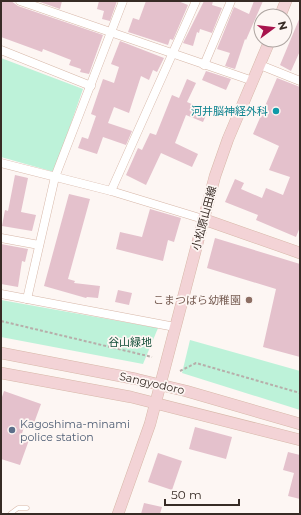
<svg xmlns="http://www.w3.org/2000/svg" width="301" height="515" viewBox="0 0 301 515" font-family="Montserrat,'Noto Sans JP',sans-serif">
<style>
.green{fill:#bdf2d9}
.building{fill:#e4c1cc}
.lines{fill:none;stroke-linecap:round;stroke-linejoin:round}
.lane-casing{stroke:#d7b7a8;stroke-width:5}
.street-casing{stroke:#d7b7a8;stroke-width:9}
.secondary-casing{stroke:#d7b7a8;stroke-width:12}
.path{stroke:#b7aeaa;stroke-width:2;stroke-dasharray:3 2;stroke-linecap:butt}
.lane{stroke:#fff;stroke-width:4}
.street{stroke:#fff;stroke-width:8}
.secondary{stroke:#f3d3d6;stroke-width:11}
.culture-dot{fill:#0f9aa8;stroke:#fdf6f3;stroke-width:1.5}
.education-dot{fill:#8d6e63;stroke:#fdf6f3;stroke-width:1.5}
.service-dot{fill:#5c6f8a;stroke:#fdf6f3;stroke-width:1.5}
.labels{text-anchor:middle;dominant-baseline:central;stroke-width:3.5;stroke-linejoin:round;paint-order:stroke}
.culture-label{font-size:11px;fill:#0d838f;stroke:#fdf6f3;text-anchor:end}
.street-label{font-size:11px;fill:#372b25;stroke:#fdf6f3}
.education-label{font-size:11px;fill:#785e54;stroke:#fdf6f3;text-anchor:end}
.park-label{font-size:11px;fill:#124e38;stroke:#fdf6f3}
.service-label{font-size:11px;fill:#4e5e75;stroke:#fdf6f3;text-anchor:start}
</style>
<rect width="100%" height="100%" fill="#fdf6f3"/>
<g class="green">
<polygon points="1,58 83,89 54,172 1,157"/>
<polygon points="1,300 158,328 143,364 1,337"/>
<polygon points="190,340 300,371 300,410 182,373"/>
</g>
<g class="building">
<polygon points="1,1 11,1 18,6 103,35 89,74 80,72 81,69 69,65 71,60 43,49 42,52 1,37"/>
<polygon points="37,1 62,1 60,9"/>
<polygon points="99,1 117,1 110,21 102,19 104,11 97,9"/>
<polygon points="146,1 178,1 188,5 173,40 170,39 168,45 128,32 133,18 139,20"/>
<polygon points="204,1 213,1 212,5 222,8 212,33 200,29 199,33 197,32 193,46 183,43"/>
<polygon points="254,1 263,1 246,40 245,39 235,69 225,66 230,53 217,49 234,7 249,14"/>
<polygon points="300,17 300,51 291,71 280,65"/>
<polygon points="120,41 164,58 157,72 153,70 149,80 141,76 129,113 114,107 108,123 132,131 126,145 103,137 97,154 78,148 82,137 88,139 96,116 91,114 103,79 114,83 119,67 111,64"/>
<polygon points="206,71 231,79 226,90 202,80"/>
<polygon points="277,78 300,87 300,227 296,237 256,220 258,215 225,202 235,179 244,183 241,189 262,198 266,188 283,195 290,177 269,170 279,146 253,134"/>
<polygon points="187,79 196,83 187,102 208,111 203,122 186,115 175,143 198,154 192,167 161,153 146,185 126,175 138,148 142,150 150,133 156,135 172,95 179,98"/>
<polygon points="15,175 28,178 21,212 36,215 32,231 2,226 5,210 8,211"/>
<polygon points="69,194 90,199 68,279 75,281 74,283 100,286 98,298 87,297 86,298 44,286"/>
<polygon points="150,209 181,218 174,242 168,240 163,261 116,249 120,232 142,237"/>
<polygon points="215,238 300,264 300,357 263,347 276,289 207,268"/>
<polygon points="1,244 28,249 25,262 22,261 18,287 1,284"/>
<polygon points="118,290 132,293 129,305 115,302"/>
<polygon points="4,391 41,404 34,423 26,420 21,437 29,440 20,465 1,459 1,400"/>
<polygon points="195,427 232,437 226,459 189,449"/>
<polygon points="288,452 300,455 300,499 288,496 294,473 283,470"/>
<polygon points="158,453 182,461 172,490 148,482"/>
<polygon points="144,503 162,507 160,514 141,514"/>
</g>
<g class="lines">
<g class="lane-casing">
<polyline id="lane" points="10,514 18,508 27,508"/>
</g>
<g class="street-casing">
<g id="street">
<polyline points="20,1 253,81"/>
<polyline points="1,50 91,86"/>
<polyline points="204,65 231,1"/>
<polyline points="260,65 300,81"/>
<polyline points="1,163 111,191 203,219"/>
<polyline points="111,191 196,1"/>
<polyline points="1,238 39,245"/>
<polyline points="1,294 175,327"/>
<polyline points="27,299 55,177 123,1"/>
</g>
</g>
<g class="secondary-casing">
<g id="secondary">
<polyline points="280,16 286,1"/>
<polyline points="203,219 300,253"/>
<polyline points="1,353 136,379 186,391 300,424"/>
<polyline points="1,373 131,397 300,440"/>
<polyline points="118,514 150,424 215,176 228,139 270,40"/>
</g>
</g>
<g class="path">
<polyline points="1,321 152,357"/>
<polyline points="180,371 196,363 300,393"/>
</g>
<use href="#lane" class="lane"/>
<use href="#street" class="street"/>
<use href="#secondary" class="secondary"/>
</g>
<circle class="culture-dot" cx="276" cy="111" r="4"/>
<circle class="education-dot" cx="249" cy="300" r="4"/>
<circle class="service-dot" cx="12" cy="430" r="4"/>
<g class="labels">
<g class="culture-label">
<text x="268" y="111">河井脳神経外科</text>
</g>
<g class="street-label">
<text transform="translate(204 218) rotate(-75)">小松原山田線</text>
<text transform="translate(152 383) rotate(13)">Sangyodoro</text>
</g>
<g class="education-label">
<text x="241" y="300">こまつばら幼稚園</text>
</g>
<g class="park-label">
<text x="130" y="342">谷山緑地</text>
</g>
<g class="service-label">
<text x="20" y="424">Kagoshima-minami<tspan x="20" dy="13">police station</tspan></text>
</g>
</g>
<rect width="301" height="515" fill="none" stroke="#372b25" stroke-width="4"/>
<g transform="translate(273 28) rotate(75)"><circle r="19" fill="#fdf6f3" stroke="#aea5a1"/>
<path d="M0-3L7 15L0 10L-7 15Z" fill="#a8144d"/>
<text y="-6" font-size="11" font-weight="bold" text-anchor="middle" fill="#372b25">N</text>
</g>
<path d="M165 499v6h74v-6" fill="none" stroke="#372b25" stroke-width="2"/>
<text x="171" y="499" font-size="12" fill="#372b25" stroke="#fdf6f3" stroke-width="3" paint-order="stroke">50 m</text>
</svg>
